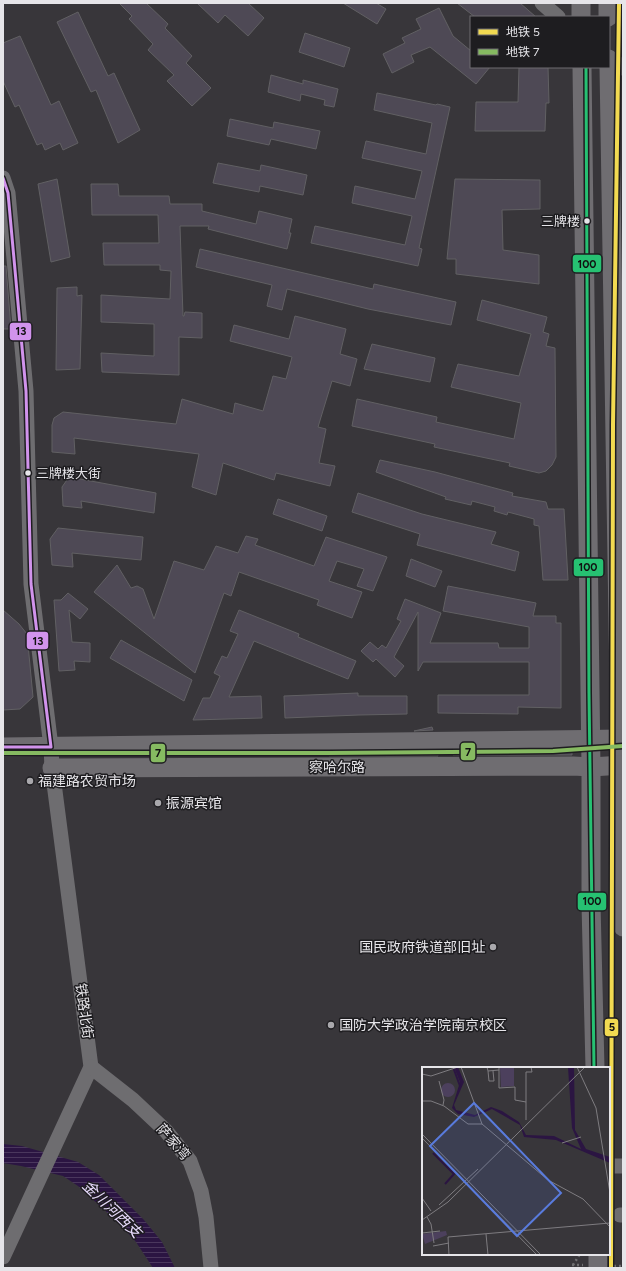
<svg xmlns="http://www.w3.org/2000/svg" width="626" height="1271" viewBox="0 0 626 1271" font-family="Figtree,'Noto Sans SC',sans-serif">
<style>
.water{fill:url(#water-rules)}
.building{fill:#4e4955;stroke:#616063}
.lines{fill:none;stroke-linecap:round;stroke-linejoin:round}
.path{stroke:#6f6f71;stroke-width:2.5;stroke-dasharray:2 3;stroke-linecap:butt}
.minor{stroke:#6e6d70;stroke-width:15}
.major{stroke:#6f6d71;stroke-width:19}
.bus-1-casing{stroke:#1e1d20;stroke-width:6}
.bus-2-casing{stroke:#1e1d20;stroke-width:6}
.bus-1{stroke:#26c172;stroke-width:3}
.bus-2{stroke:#d193ec;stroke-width:3}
.metro-1-casing{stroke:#1e1d20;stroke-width:7}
.metro-2-casing{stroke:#1e1d20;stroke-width:7}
.metro-1{stroke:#f2da51;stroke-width:4}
.metro-2{stroke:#86ba61;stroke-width:4}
.bus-dot{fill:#e6e5e9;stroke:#1e1d20;stroke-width:1.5}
.poi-dot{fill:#a9a8ac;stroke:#1e1d20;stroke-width:1.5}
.labels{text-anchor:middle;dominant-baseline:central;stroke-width:3;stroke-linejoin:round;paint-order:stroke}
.bus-label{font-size:13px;fill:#e6e5e9;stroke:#1e1d20;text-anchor:end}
.street-label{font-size:14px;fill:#e6e5e9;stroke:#1e1d20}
.poi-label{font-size:14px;fill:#e6e5e9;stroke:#1e1d20;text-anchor:start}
.water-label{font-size:15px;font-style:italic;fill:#e8dbfd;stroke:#1e1d20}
.inset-river{fill:none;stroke:#2b1542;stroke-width:2}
.inset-road{fill:none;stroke:#7e7c80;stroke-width:1}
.view{fill:#597bdd;fill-opacity:0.15;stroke:#597bdd;stroke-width:2}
.inset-edge{fill:none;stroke:#e6e5e9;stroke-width:2}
.line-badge{stroke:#1e1d20;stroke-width:1.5}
.pale-badge-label{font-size:11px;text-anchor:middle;font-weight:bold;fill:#111}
</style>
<defs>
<pattern id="water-rules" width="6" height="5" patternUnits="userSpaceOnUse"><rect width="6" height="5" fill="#2b1542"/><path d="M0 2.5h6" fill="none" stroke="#4a375d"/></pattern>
</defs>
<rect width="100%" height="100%" fill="#38363a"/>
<polygon class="water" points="3,1144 22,1146 78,1162 99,1175 144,1220 162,1242 175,1268 153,1268 136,1242 121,1225 78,1186 63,1176 21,1166 3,1163"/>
<g class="building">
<polygon points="119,3 146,3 168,24 165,28 192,56 186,63 211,88 192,106 167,81 174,75 148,50 153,44 129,19 132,16"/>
<polygon points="197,3 248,3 264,18 248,36 225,15 218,23"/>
<polygon points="343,3 376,3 386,9 377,24"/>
<polygon points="457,3 520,3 536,17 475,17"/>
<polygon points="439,8 453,36 471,51 471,67 490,67 476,84 430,47 411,55 414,62 392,73 383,54 405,43 402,38 421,29 416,19"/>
<polygon points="78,12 108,76 114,73 140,130 118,143 96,90 91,92 57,22"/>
<polygon points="305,33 350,48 344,67 299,52"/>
<polygon points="20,36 51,105 59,101 78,143 63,150 60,143 45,150 42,143 37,145 19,105 15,107 3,81 3,43"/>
<polygon points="519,67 548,67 549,103 546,103 545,131 475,131 476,102 518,102"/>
<polygon points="271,75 303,84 303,80 338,89 334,107 324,105 325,100 301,94 300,101 268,92"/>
<polygon points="377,93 436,105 437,104 450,107 419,248 422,249 418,266 311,243 315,226 405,245 412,216 352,203 355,186 415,199 422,171 362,158 366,141 426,154 432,123 374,110"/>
<polygon points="230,119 273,128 274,122 320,131 316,149 271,139 269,145 227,136"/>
<polygon points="218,163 260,171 261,165 307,175 303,195 260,186 259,192 213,183"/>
<polygon points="57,179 70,257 51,262 38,184"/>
<polygon points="455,179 540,180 540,209 502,210 503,250 539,255 539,284 456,274 456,259 447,259"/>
<polygon points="91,184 118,184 119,196 169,196 170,204 202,204 202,211 256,224 259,211 292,219 289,233 291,233 287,249 208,229 209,226 180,226 183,316 184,316 185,312 202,313 202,338 179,337 179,375 102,372 101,353 154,356 154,324 101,322 101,295 170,299 171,271 160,270 160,265 104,265 103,243 159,243 158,215 92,215"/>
<polygon points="200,249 373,289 374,284 456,302 451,325 368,309 287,289 282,310 267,306 272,285 196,267"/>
<polygon points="3,266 6,266 11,329 3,329"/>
<polygon points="77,287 77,296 82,295 80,369 56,370 57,288"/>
<polygon points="482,300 547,317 543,332 549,334 546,346 555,348 556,457 552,465 546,471 539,473 509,466 510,463 434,447 435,444 352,426 357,399 437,417 436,422 514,439 521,403 451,387 458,364 519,376 531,334 477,320"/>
<polygon points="295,316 346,329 340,354 357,359 350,386 332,381 318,427 326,429 319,463 335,466 330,486 276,473 274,480 223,463 216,495 192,487 199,454 74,438 75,454 52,452 52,425 54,418 63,412 176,424 182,399 233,414 235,403 263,411 273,376 286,379 292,357 230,341 234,325 289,339"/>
<polygon points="372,344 435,358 430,382 364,369"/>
<polygon points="380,460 435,472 513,493 512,496 546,502 548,509 564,509 568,580 543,580 539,526 534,525 534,519 508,512 507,515 494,511 495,507 472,501 471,505 445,499 446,497 376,472"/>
<polygon points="69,477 156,493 154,513 81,501 82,508 63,506 62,487"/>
<polygon points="358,493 422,514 496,532 491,544 519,552 515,571 417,545 420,534 352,512"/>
<polygon points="278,499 327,516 322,531 273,514"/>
<polygon points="58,528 143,537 141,560 72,553 73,567 52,565 50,539"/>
<polygon points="246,536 258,539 255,545 314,566 326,537 387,557 373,591 357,586 364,569 337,561 329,581 362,592 352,618 317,605 319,600 239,572 231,596 224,593 195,673 94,592 117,565 131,588 137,586 143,589 154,619 174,561 204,570 216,546 238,553"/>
<polygon points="411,559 442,571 435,587 406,576"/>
<polygon points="448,586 536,603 533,616 556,616 556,623 561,623 561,708 518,707 518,714 438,713 438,695 529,695 529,662 423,662 418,671 418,612 394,657 404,666 395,677 376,659 373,662 361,651 370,642 378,649 382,645 386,648 401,621 397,619 405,599 441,613 430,643 498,643 499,648 529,648 529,627 443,611"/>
<polygon points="68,593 88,609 80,619 69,610 72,642 90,643 90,662 74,661 75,670 59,671 54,600 61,600"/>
<polygon points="3,610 19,624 27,634 33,697 20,709 3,710"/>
<polygon points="239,610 299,634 298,637 356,661 348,679 254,641 229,697 261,696 262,718 193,720 203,698 210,698 220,676 214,673 222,656 227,658 238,634 230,631"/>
<polygon points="121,640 192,680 184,701 110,658"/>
<polygon points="358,693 358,696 407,696 407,714 359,715 285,718 284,696"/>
<polygon points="432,727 433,730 414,731"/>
<polygon points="572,751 572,755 453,755 453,752"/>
<polygon points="437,752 438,756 329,756 329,754"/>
</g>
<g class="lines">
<g class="path">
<polyline points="572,1265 583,1265"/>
<polyline points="573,1265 580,1254"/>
<polyline points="614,1266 623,1266"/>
</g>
<g class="minor">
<polyline points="542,3 558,17"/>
<polyline points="609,57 623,68"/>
<polyline points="3,178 8,193 26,391 31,584 51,747 52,768 91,1067 3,1257"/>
<polyline points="91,1067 133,1100 166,1131 190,1161 201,1191 206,1217 211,1268"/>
<polyline points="609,1166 623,1166"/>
<polyline points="620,1215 623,1215"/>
</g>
<g class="major">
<polyline points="581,3 581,17"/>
<polyline points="608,17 608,3"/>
<polyline points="582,67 591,767 591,904 595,1068"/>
<polyline points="609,67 623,927"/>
<polyline points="3,747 623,739"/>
<polyline points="52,768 573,766 591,767 623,765"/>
<polyline points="598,1254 598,1268"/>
</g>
<g class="bus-1-casing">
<polyline id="bus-1" points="586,67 589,693 594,1068"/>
</g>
<g class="bus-2-casing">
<polyline id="bus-2" points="3,178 8,193 26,391 31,584 51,747 3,747"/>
</g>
<use href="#bus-1" class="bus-1"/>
<use href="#bus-2" class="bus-2"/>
<g class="metro-1-casing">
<polyline id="metro-1" points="611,1268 613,425 619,3"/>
</g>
<g class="metro-2-casing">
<polyline id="metro-2" points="3,753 329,753 553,751 623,746"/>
</g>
<use href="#metro-1" class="metro-1"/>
<use href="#metro-2" class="metro-2"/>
</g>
<g class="bus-dot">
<circle cx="587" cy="221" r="3.5"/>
<circle cx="28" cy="473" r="3.5"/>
</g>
<g class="poi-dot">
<circle cx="30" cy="781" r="4"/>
<circle cx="158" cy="803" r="4"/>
<circle cx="493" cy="947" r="4"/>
<circle cx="331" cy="1025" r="4"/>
</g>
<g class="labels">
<g class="bus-label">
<text x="580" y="221">三牌楼</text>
<text x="36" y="473" text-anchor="start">三牌楼大街</text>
</g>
<g class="street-label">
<text x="337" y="767">察哈尔路</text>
<text transform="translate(84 1011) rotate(82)">铁路北街</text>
<text transform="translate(173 1142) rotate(49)">萨家湾</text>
</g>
<g class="poi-label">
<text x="38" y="781">福建路农贸市场</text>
<text x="166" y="803">振源宾馆</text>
<text x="485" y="947" text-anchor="end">国民政府铁道部旧址</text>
<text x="339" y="1025">国防大学政治学院南京校区</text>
</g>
<g class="water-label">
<text transform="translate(112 1209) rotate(44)">金川河西支</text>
</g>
</g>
<g transform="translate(422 1067)">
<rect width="188" height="188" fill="#38363a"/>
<path d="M78,0H92V19L79,20ZM19 23a7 7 0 1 1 14 0a7 7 0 1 1-14 0Z" fill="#4c405d"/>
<path d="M24,164L25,168L3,177L0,167Z" fill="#4c405d"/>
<path d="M32,0H36L42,15L32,38L34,43L53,48L69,40L80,44L97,55L104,68L132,69L159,82L150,61L146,0H152L153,63L164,82L188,90V96L134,73L102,70L98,58L70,42L52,50L36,47L30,41L38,15Z" fill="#2b1542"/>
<path class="inset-river" d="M31,0L38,19M11,86L32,107L23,117"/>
<path class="inset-road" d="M39,0L60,57L126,113L161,132L188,160M65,0L66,4L77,3M77,0V21L93,20V33L104,35V53M155,0L174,41L188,126M66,4L67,14H72L71,4M0,7L9,9L36,0M17,14L22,33L21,38M0,34H9L22,39L46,57H60M104,35V5H110L109,0M0,67L119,188M0,71L115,188M140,76L159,70M0,131L9,144M17,138L56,102M5,150L9,157L12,176M0,153L26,135L163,0M0,166L18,164M64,167L66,188M11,179L27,176M27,188L26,170L188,156"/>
<path class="view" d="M52,36L139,126L95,169L8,79Z"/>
<rect width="188" height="188" class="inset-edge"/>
</g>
<g class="line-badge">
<rect x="572" y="254" width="30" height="19" rx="4" fill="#26c172"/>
<rect x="9" y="322" width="23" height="19" rx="4" fill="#d193ec"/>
<rect x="573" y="558" width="31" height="19" rx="4" fill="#26c172"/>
<rect x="26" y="631" width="23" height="19" rx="4" fill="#d193ec"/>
<rect x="460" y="742" width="16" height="19" rx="4" fill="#86ba61"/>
<rect x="150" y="743" width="16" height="20" rx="4" fill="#86ba61"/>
<rect x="577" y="892" width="30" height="19" rx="4" fill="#26c172"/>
<rect x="604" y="1018" width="15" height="19" rx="4" fill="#f2da51"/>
</g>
<g class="pale-badge-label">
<text x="587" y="268">100</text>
<text x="21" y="335">13</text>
<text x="588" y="571">100</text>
<text x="38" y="645">13</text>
<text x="468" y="756">7</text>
<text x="158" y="757">7</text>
<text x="592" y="905">100</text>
<text x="612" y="1031">5</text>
</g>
<rect width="626" height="1271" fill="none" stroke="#e6e5e9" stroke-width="8"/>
<rect x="470" y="16" width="140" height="52" fill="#1e1d20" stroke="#6e6d70"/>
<rect x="478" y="29" width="20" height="6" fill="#f2da51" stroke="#6e6d70"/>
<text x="506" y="36" font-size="12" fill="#e6e5e9">地铁 5</text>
<rect x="478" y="49" width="20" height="6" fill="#86ba61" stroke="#6e6d70"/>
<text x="506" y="56" font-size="12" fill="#e6e5e9">地铁 7</text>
</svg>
